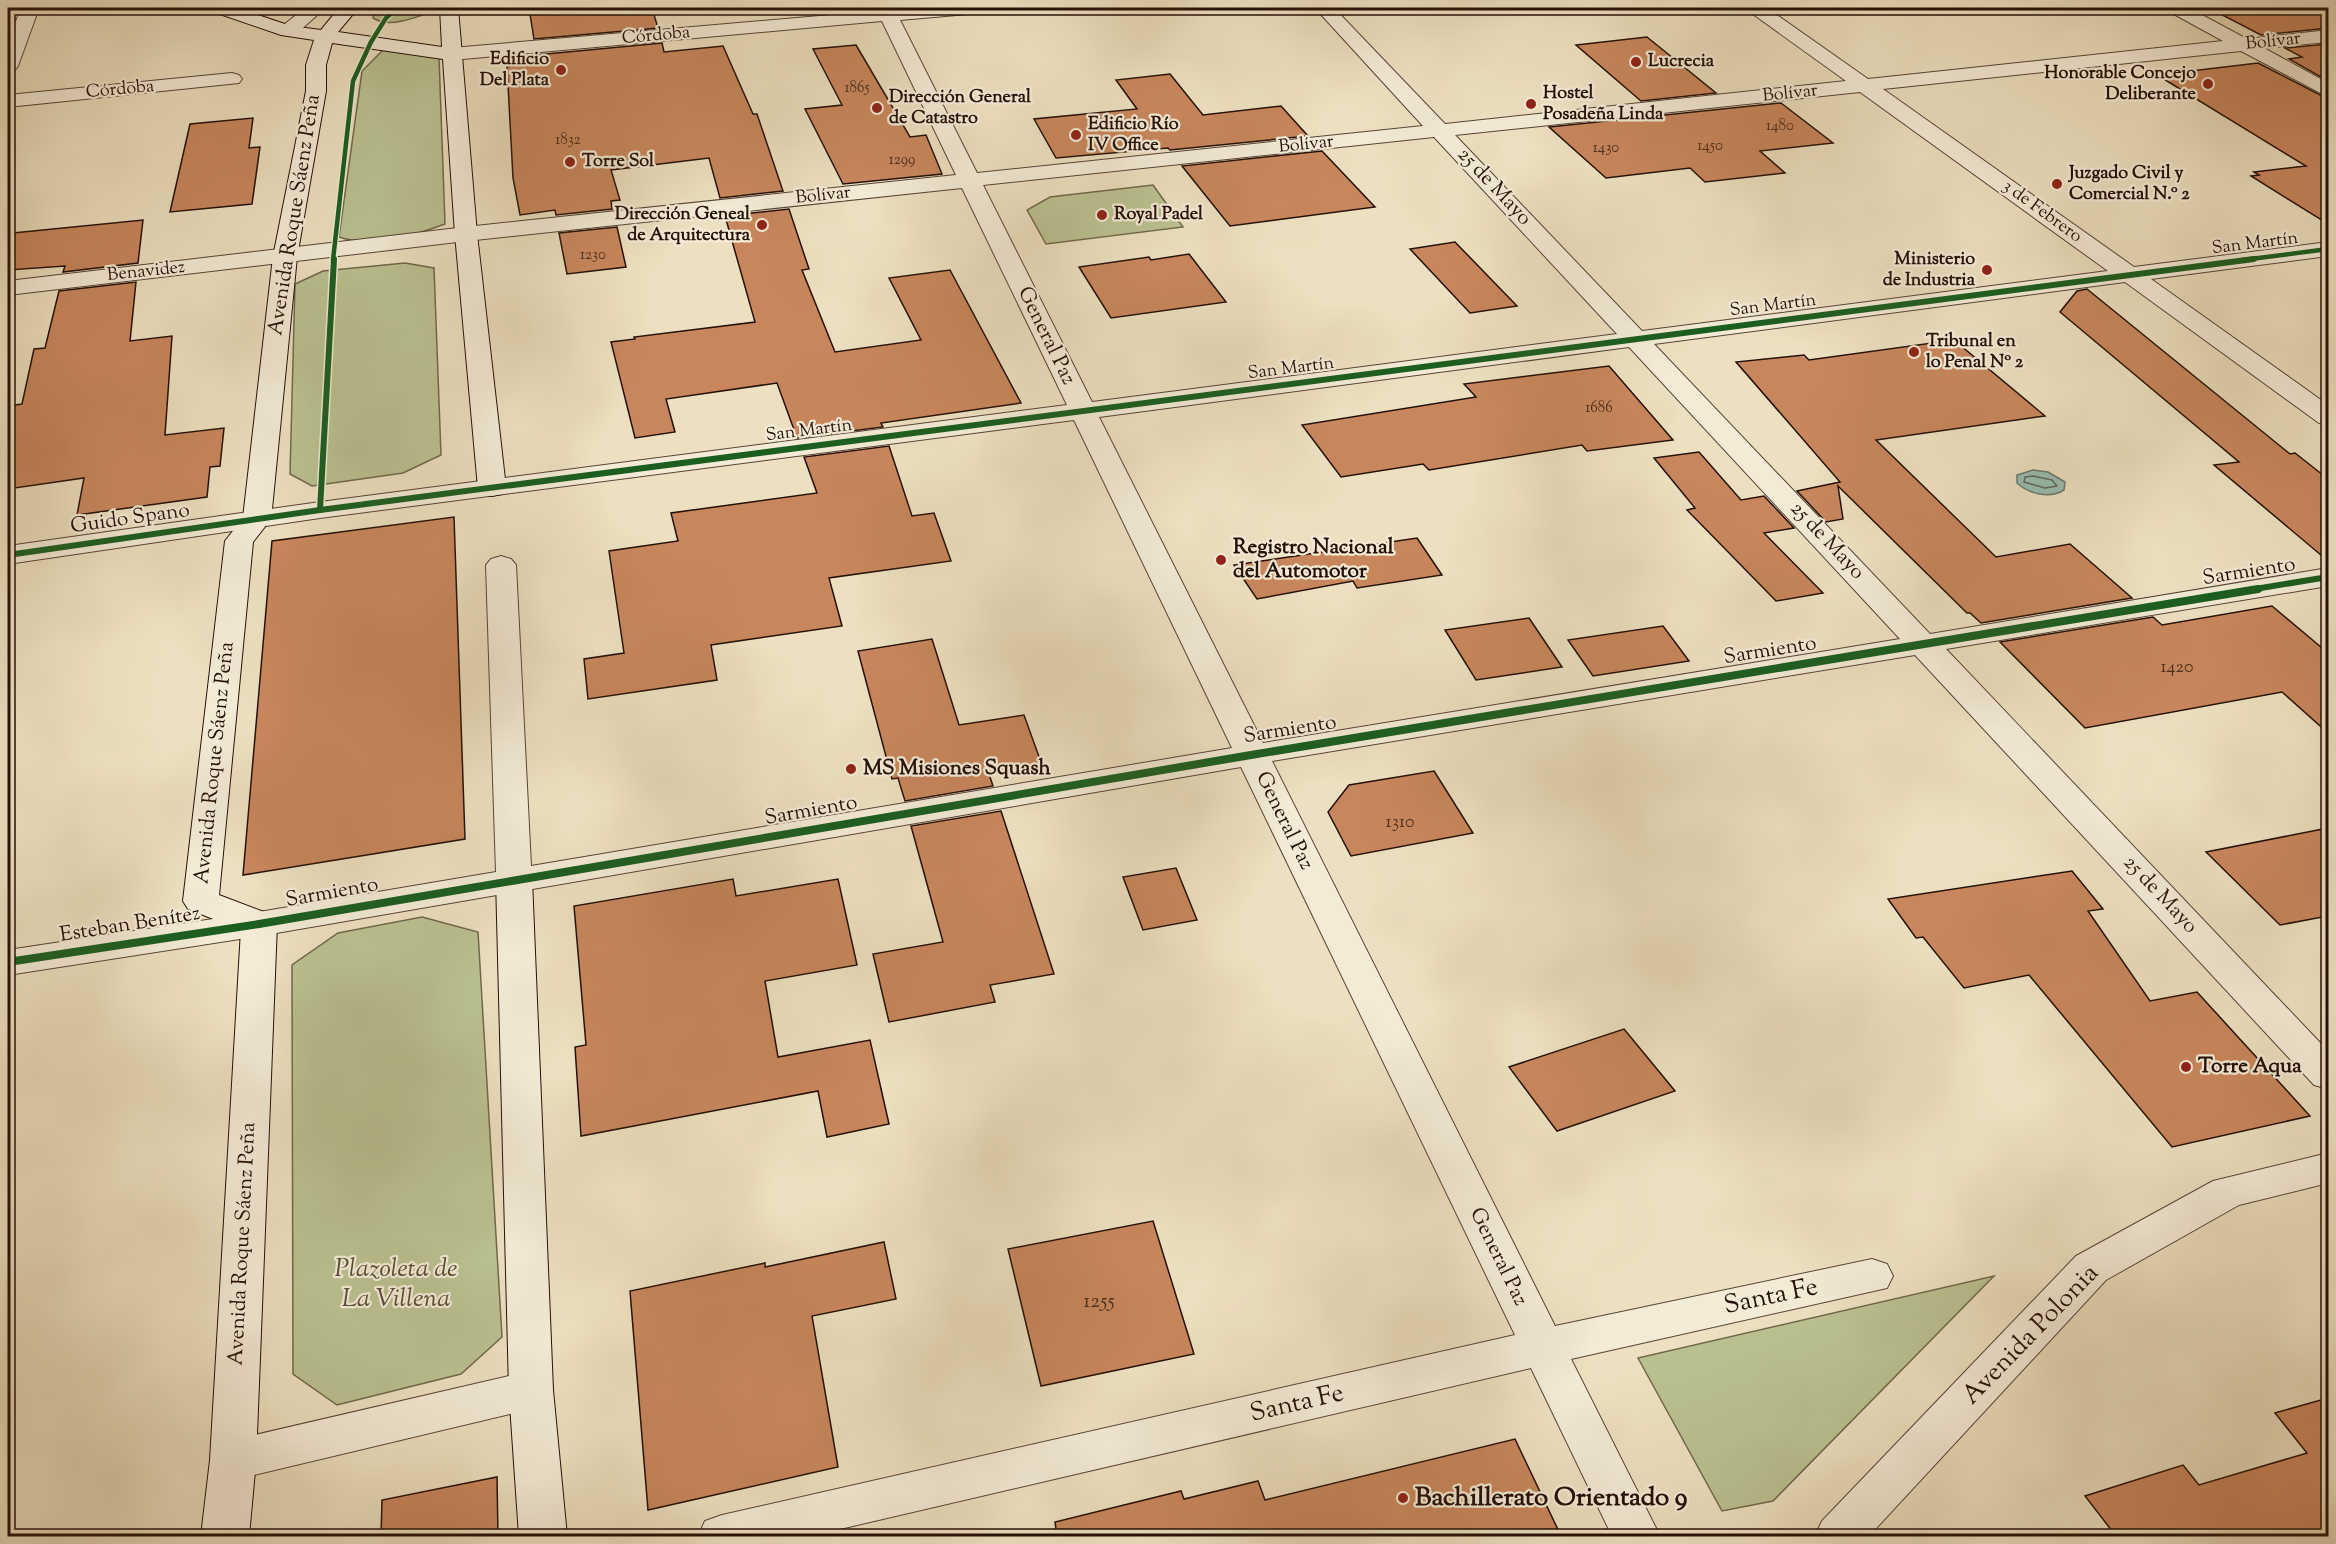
<svg xmlns="http://www.w3.org/2000/svg" width="2336" height="1544" viewBox="0 0 2336 1544" font-family="'Sorts Mill Goudy',serif">
<style>
.green{fill:#bac191;stroke:#70684c;stroke-width:1.5}
.water{fill:#99bdb1;stroke:#6b786d;stroke-width:1.5}
.lines{fill:none;stroke-linecap:round;stroke-linejoin:round}
.shore{stroke:#5f665c;stroke-width:1.5}
.building{fill:#c8865c;stroke:#251008;stroke-width:1.5}
.street-casing{stroke:#574436;stroke-width:2}
.secondary-casing{stroke:#251008;stroke-width:2}
.street{fill:#f3ebd6;fill-rule:evenodd}
.secondary{fill:#f3ebd6;fill-rule:evenodd}
.cycleway-far2-casing{stroke:#f3ebd6;stroke-width:7}
.cycleway-far1-casing{stroke:#f3ebd6;stroke-width:9}
.cycleway-casing{stroke:#f3ebd6;stroke-width:11}
.cycleway-far2{stroke:#1b5e20;stroke-width:4.5}
.cycleway-far1{stroke:#1b5e20;stroke-width:6}
.cycleway{stroke:#1b5e20;stroke-width:8}
.poi-dot{fill:#8f2418;stroke:#f3ebd6;stroke-width:2}
.labels{text-anchor:middle;dominant-baseline:central;stroke-width:4.5;stroke-linejoin:round;paint-order:stroke}
.far-number-label{font-size:15px;fill:#4e2e1d}
.far-street-label{font-size:18px;fill:#251008;stroke:#f3ebd6}
.far-poi-label{font-size:18px;font-weight:bold;fill:#251008;stroke:#f3ebd6;text-anchor:start}
.number-label{font-size:18px;fill:#4e2e1d}
.street-label{font-size:21px;fill:#251008;stroke:#f3ebd6}
.poi-label{font-size:21px;font-weight:bold;fill:#251008;stroke:#f3ebd6;text-anchor:start}
.near-number-label{font-size:21px;fill:#4e2e1d}
.near-park-label{font-size:26px;font-style:italic;fill:#594e38;stroke:#f3ebd6}
.near-street-label{font-size:26px;fill:#251008;stroke:#f3ebd6}
.near-poi-label{font-size:26px;font-weight:bold;fill:#251008;stroke:#f3ebd6;text-anchor:start}
</style>
<rect width="100%" height="100%" fill="#ece0c0"/>
<filter id="stains"><feTurbulence type="fractalNoise" baseFrequency=".00333" numOctaves="4"/><feColorMatrix values="0 0 0 0 .2 0 0 0 0 .09 0 0 0 0 .02 0 0 0 .5 -.17"/></filter>
<radialGradient id="worn" r=".72"><stop offset=".6" stop-color="#630" stop-opacity="0"/><stop offset="1" stop-color="#630" stop-opacity=".3"/></radialGradient>
<g class="green">
<path d="M374,8H428V13C412,19 389,28 373,18Z"/>
<path d="M384,49L439,57L445,224C416,235 369,248 339,237L362,71Z"/>
<polygon points="1153,185 1183,227 1046,244 1027,210 1050,197"/>
<polygon points="405,263 434,268 441,455 403,473 312,486 290,474 295,284 323,271"/>
<polygon points="422,917 478,932 502,1337 461,1374 337,1405 293,1374 292,965 338,933"/>
<polygon points="1994,1276 1773,1501 1722,1511 1638,1358"/>
</g>
<path class="water" d="M2033,470L2048,472L2065,482L2064,490C2050,499 2029,494 2017,483V475Z"/>
<g class="lines">
<polygon class="shore" points="2033,476 2052,480 2057,486 2045,488 2024,482 2025,477"/>
</g>
<g class="building">
<polygon points="529,8 581,8 582,13 652,8 658,28 534,39"/>
<polygon points="2209,8 2328,8 2328,28 2261,35"/>
<polygon points="1647,37 1716,93 1641,101 1576,45"/>
<polygon points="662,43 664,52 723,46 753,114 757,114 783,191 720,198 709,158 611,170 620,200 611,201 612,209 556,215 555,210 520,215 513,178 507,66 538,63 536,55"/>
<polygon points="2328,44 2328,81 2289,59 2302,57 2285,48"/>
<polygon points="856,45 910,137 926,135 942,174 843,184 805,109 842,105 813,49"/>
<polygon points="2258,63 2328,99 2328,224 2251,176 2259,175 2254,172 2306,166 2157,75"/>
<polygon points="1170,74 1203,115 1281,106 1308,136 1170,150 1168,148 1056,158 1034,119 1137,109 1116,80"/>
<polygon points="1781,103 1833,143 1760,151 1785,173 1705,182 1690,168 1606,178 1549,127"/>
<polygon points="253,118 249,148 260,147 252,204 170,212 190,124"/>
<polygon points="1322,151 1375,207 1230,226 1182,166"/>
<polygon points="789,209 809,269 802,270 835,352 921,340 889,278 950,270 1021,403 881,423 883,427 797,438 777,383 666,399 675,432 635,438 611,342 635,339 634,337 755,322 725,216"/>
<polygon points="143,220 138,263 63,272 65,266 8,270 8,246 13,233"/>
<polygon points="617,227 626,267 567,274 559,233"/>
<polygon points="1455,242 1517,306 1470,313 1410,249"/>
<polygon points="1189,254 1226,302 1111,318 1079,267 1149,257 1151,260"/>
<polygon points="136,282 130,341 172,336 165,435 224,428 220,466 210,467 207,497 77,515 84,478 8,489 8,406 22,404 34,349 45,348 59,291"/>
<polygon points="2087,289 2290,454 2295,453 2328,479 2328,561 2214,465 2239,462 2060,312 2077,291"/>
<polygon points="1954,340 2045,416 1876,440 1996,557 2070,544 2132,598 1981,623 1970,613 1967,613 1838,486 1843,519 1826,522 1797,491 1840,482 1736,362 1804,355 1809,360"/>
<polygon points="1609,366 1673,440 1587,451 1582,445 1429,470 1423,464 1341,477 1302,425 1476,397 1464,384"/>
<polygon points="889,446 912,516 934,513 951,561 829,578 842,626 711,645 717,680 588,699 584,659 624,653 609,551 678,541 671,513 817,493 804,457"/>
<polygon points="1699,452 1741,500 1764,496 1794,528 1764,533 1823,593 1776,601 1687,510 1695,508 1654,458"/>
<polygon points="454,517 465,839 243,875 272,541"/>
<polygon points="1417,538 1442,575 1357,588 1353,581 1257,599 1234,565"/>
<polygon points="2272,606 2328,653 2328,733 2282,692 2085,728 2000,642 2153,617 2162,625"/>
<polygon points="1529,618 1562,667 1476,680 1445,630"/>
<polygon points="1663,626 1689,661 1593,676 1568,640"/>
<polygon points="932,639 959,725 1024,715 1042,765 989,774 993,786 905,801 898,778 892,779 858,651"/>
<polygon points="1434,771 1473,833 1351,856 1328,812 1349,785"/>
<polygon points="1001,811 1054,974 990,985 995,1002 889,1022 873,954 943,942 911,826"/>
<polygon points="2328,828 2328,916 2280,925 2206,852"/>
<polygon points="1176,868 1197,920 1143,930 1123,877"/>
<polygon points="2072,871 2103,909 2088,911 2150,1001 2197,992 2310,1116 2172,1147 2029,975 1964,988 1923,937 1916,938 1888,899"/>
<polygon points="733,879 736,896 838,879 857,965 765,981 778,1057 870,1040 889,1124 827,1137 818,1091 581,1136 575,1047 586,1045 574,906"/>
<polygon points="1624,1029 1675,1091 1557,1131 1509,1067"/>
<polygon points="1153,1221 1194,1354 1041,1386 1008,1249"/>
<polygon points="884,1242 896,1299 812,1316 838,1467 648,1510 630,1291 765,1263 765,1267"/>
<polygon points="2328,1398 2328,1536 2116,1536 2085,1496 2183,1465 2199,1485 2307,1453 2275,1413"/>
<polygon points="1515,1439 1561,1536 1057,1536 1055,1522 1181,1491 1184,1499 1258,1481 1265,1500"/>
<polygon points="497,1477 498,1536 381,1536 382,1500"/>
</g>
<g class="lines">
<g class="street-casing">
<g id="street">
<polygon points="21,8 39,8 18,66 15,70 8,72 8,42"/>
<polygon points="305,8 325,8 295,35 281,35 279,31 281,27"/>
<path d="M876,8H977L974,12L968,14L900,20L977,173L1423,126L1315,8H1334L1445,124L1846,81L1750,12L1747,8H1767L1868,79L2223,41L2170,12L2167,8H2189L2247,39L2328,30V42L2264,48L2328,83V97L2241,51L1883,89L2134,267L2328,242V256L2151,279L2328,405V425L2319,423L2125,282L1654,344L1930,634L2328,568V586L1946,649L2328,1051V1089L2314,1085L1915,655L1272,761L1555,1326L1872,1259L1887,1264L1893,1276L1887,1288L1571,1359L1660,1536H1612L1531,1368L810,1536H698L705,1521L722,1515L1515,1335L1241,767L259,936L8,975V950L259,912L496,872L486,565L491,559L501,556L511,559L516,565L531,866L1232,748L1074,420L320,518L8,564V546L320,502L1067,405L962,188L466,241L8,295V281L466,227L956,175L882,21L452,60L445,58L442,54L445,50L452,48L877,11ZM1860,92L2108,271L1642,331L1455,135ZM1434,137L1617,334L1092,402L983,185ZM1629,347L1900,639L1263,743L1099,417Z"/>
<polygon points="232,73 239,75 242,79 239,83 8,107 8,95"/>
<polygon points="2328,1153 2328,1183 2239,1205 2106,1280 1869,1536 1815,1536 1822,1521 2076,1256 2213,1181"/>
<polygon points="531,1371 547,1377 553,1390 547,1403 531,1409 233,1480 217,1474 210,1460 217,1446 233,1440"/>
</g>
</g>
<g class="secondary-casing">
<g id="secondary">
<polygon points="211,8 237,8 291,26 321,30 339,8 358,8 338,32 442,47 440,8 458,8 477,234 506,488 502,494 492,496 482,494 478,488 455,234 443,59 332,43 326,65 326,91 297,257 271,519 253,542 219,895 272,915 277,924 256,1460 249,1536 201,1536 210,1460 241,930 188,909 183,901 225,541 243,518 273,257 306,91 306,65 314,40 281,35 214,12"/>
<polygon points="514,868 526,871 532,879 553,1390 567,1536 519,1536 509,1390 496,879 502,871"/>
</g>
</g>
<use href="#street" class="street"/>
<use href="#secondary" class="secondary"/>
<g class="cycleway-far2-casing">
<g id="cycleway-far2">
<polyline points="333,260 353,81 371,42 386,18 397,8"/>
<polyline points="2243,260 2328,249"/>
</g>
</g>
<g class="cycleway-far1-casing">
<g id="cycleway-far1">
<polyline points="320,510 334,259"/>
<polyline points="8,555 320,510 2254,259"/>
<polyline points="2249,590 2328,577"/>
</g>
</g>
<g class="cycleway-casing">
<polyline id="cycleway" points="8,962 259,924 1251,755 2258,589"/>
</g>
<use href="#cycleway-far2" class="cycleway-far2"/>
<use href="#cycleway-far1" class="cycleway-far1"/>
<use href="#cycleway" class="cycleway"/>
</g>
<g class="poi-dot">
<circle cx="1636" cy="62" r="6"/>
<circle cx="561" cy="70" r="6"/>
<circle cx="2208" cy="84" r="6"/>
<circle cx="1531" cy="104" r="6"/>
<circle cx="877" cy="108" r="6"/>
<circle cx="1076" cy="135" r="6"/>
<circle cx="570" cy="162" r="6"/>
<circle cx="2057" cy="184" r="6"/>
<circle cx="1102" cy="215" r="6"/>
<circle cx="762" cy="225" r="6"/>
<circle cx="1987" cy="270" r="6"/>
<circle cx="1914" cy="352" r="6"/>
<circle cx="1221" cy="560" r="6"/>
<circle cx="851" cy="769" r="6"/>
<circle cx="2186" cy="1067" r="6"/>
<circle cx="1403" cy="1498" r="6"/>
</g>
<g class="labels">
<g class="far-number-label">
<text x="857" y="88">1865</text>
<text x="1780" y="126">1480</text>
<text x="568" y="140">1832</text>
<text x="1710" y="146">1450</text>
<text x="1606" y="148">1430</text>
<text x="902" y="160">1299</text>
<text x="593" y="255">1230</text>
<text x="1599" y="408">1686</text>
</g>
<g class="far-street-label">
<text transform="translate(656 36) rotate(-5)">Córdoba</text>
<text transform="translate(2273 42) rotate(-6)">Bolívar</text>
<text transform="translate(120 90) rotate(-5)">Córdoba</text>
<text transform="translate(1790 94) rotate(-6)">Bolívar</text>
<text transform="translate(1306 145) rotate(-6)">Bolívar</text>
<text transform="translate(823 196) rotate(-6)">Bolívar</text>
<text transform="translate(2042 212) rotate(36)">3 de Febrero</text>
<text transform="translate(2255 244) rotate(-7)">San Martín</text>
<text transform="translate(146 272) rotate(-6)">Benavidez</text>
<text transform="translate(1773 306) rotate(-7)">San Martín</text>
<text transform="translate(1291 369) rotate(-7)">San Martín</text>
<text transform="translate(809 431) rotate(-7)">San Martín</text>
</g>
<g class="far-poi-label">
<text x="549" y="60" text-anchor="end">Edificio<tspan x="549" dy="21">Del Plata</tspan></text>
<text x="1648" y="62">Lucrecia</text>
<text x="2196" y="74" text-anchor="end">Honorable Concejo<tspan x="2196" dy="21">Deliberante</tspan></text>
<text x="1543" y="94">Hostel<tspan x="1543" dy="21">Posadeña Linda</tspan></text>
<text x="889" y="98">Dirección General<tspan x="889" dy="21">de Catastro</tspan></text>
<text x="1088" y="125">Edificio Río<tspan x="1088" dy="21">IV Office</tspan></text>
<text x="582" y="162">Torre Sol</text>
<text x="2069" y="174">Juzgado Civil y<tspan x="2069" dy="21">Comercial N.º 2</tspan></text>
<text x="750" y="215" text-anchor="end">Dirección Geneal<tspan x="750" dy="21">de Arquitectura</tspan></text>
<text x="1114" y="215">Royal Padel</text>
<text x="1975" y="260" text-anchor="end">Ministerio<tspan x="1975" dy="21">de Industria</tspan></text>
<text x="1926" y="342">Tribunal en<tspan x="1926" dy="21">lo Penal Nº 2</tspan></text>
</g>
<g class="number-label">
<text x="2177" y="668">1420</text>
<text x="1400" y="823">1310</text>
</g>
<g class="street-label">
<text transform="translate(1494 187) rotate(47)">25 de Mayo</text>
<text transform="translate(295 215) rotate(-81)">Avenida Roque Sáenz Peña</text>
<text transform="translate(1046 336) rotate(64)">General Paz</text>
<text transform="translate(130 519) rotate(-8)">Guido Spano</text>
<text transform="translate(1827 541) rotate(47)">25 de Mayo</text>
<text transform="translate(2249 572) rotate(-9)">Sarmiento</text>
<text transform="translate(1770 651) rotate(-9)">Sarmiento</text>
<text transform="translate(1290 730) rotate(-9)">Sarmiento</text>
<text transform="translate(215 763) rotate(-84)">Avenida Roque Sáenz Peña</text>
<text transform="translate(811 811) rotate(-10)">Sarmiento</text>
<text transform="translate(1284 821) rotate(64)">General Paz</text>
<text transform="translate(332 893) rotate(-10)">Sarmiento</text>
<text transform="translate(2160 895) rotate(47)">25 de Mayo</text>
<text transform="translate(130 925) rotate(-9)">Esteban Benítez</text>
<text transform="translate(243 1244) rotate(-87)">Avenida Roque Sáenz Peña</text>
<text transform="translate(1498 1257) rotate(64)">General Paz</text>
</g>
<g class="poi-label">
<text x="1233" y="548">Registro Nacional<tspan x="1233" dy="24">del Automotor</tspan></text>
<text x="863" y="769">MS Misiones Squash</text>
<text x="2198" y="1067">Torre Aqua</text>
</g>
<g class="near-number-label">
<text x="1099" y="1302">1255</text>
</g>
<g class="near-park-label">
<text x="396" y="1269">Plazoleta de<tspan x="396" dy="30">La Villena</tspan></text>
</g>
<g class="near-street-label">
<text transform="translate(1771 1297) rotate(-12)">Santa Fe</text>
<text transform="translate(2031 1335) rotate(-46)">Avenida Polonia</text>
<text transform="translate(1297 1404) rotate(-13)">Santa Fe</text>
</g>
<g class="near-poi-label">
<text x="1415" y="1498">Bachillerato Orientado 9</text>
</g>
</g>
<rect width="2336" height="1544" fill="none" stroke="#ece0c0" stroke-width="30"/>
<rect x="9" y="9" width="2318" height="1526" fill="none" stroke="#251008" stroke-width="3"/>
<rect x="15" y="15" width="2306" height="1514" fill="none" stroke="#251008" stroke-width="1.5"/>
<rect width="100%" height="100%" filter="url(#stains)"/>
<rect width="100%" height="100%" fill="url(#worn)"/>
</svg>
